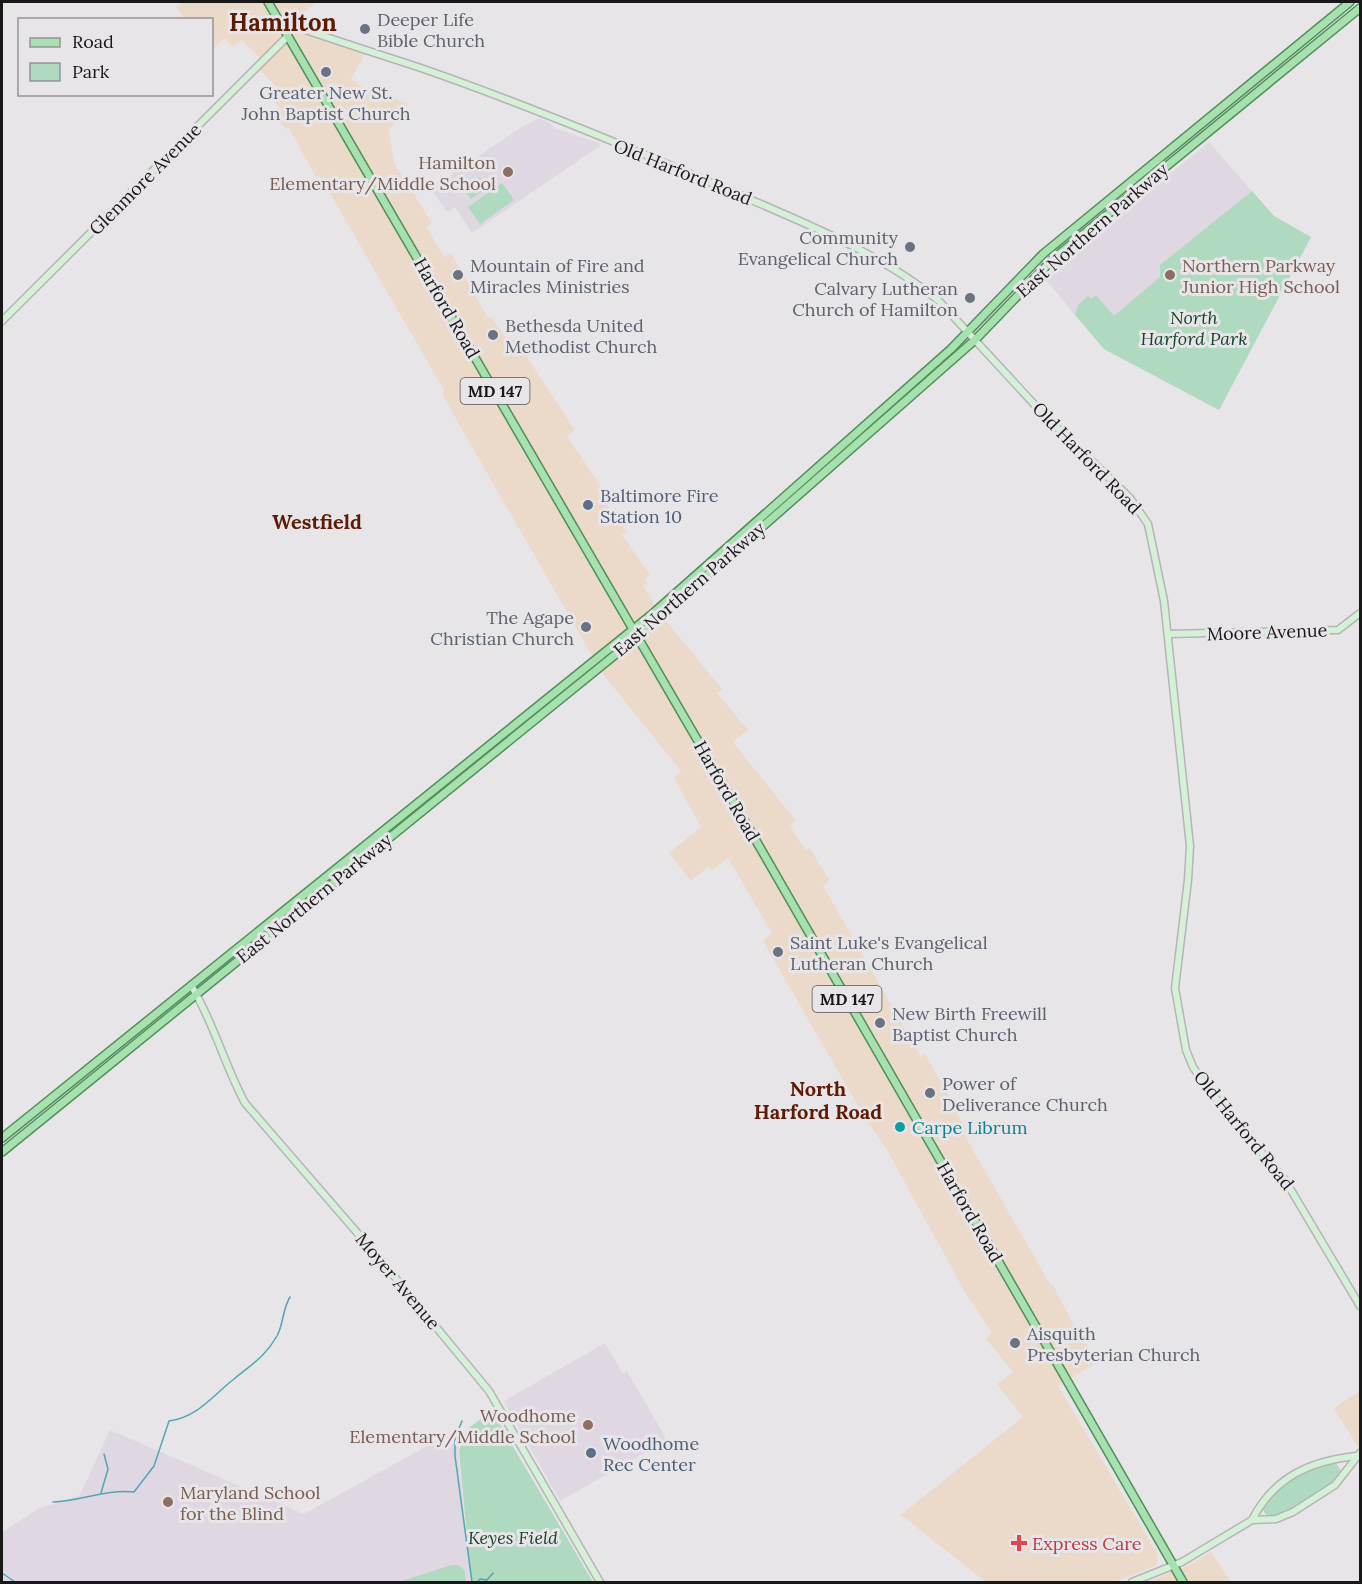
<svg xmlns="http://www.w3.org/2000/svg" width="1362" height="1584" viewBox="0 0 1362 1584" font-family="Lora,serif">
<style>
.commercial{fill:#ebd9c9}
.built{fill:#dfd7e1}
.green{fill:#b0dac0}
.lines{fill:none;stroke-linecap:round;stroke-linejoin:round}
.stream{stroke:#51a6b4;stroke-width:1.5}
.secondary-casing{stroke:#b7b4b8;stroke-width:9}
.primary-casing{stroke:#508e59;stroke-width:10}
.secondary{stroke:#d4f0d7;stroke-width:6}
.primary{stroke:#a8e1b0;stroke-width:7}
.worship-dot{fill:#6b7280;stroke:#e8e5e9;stroke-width:2}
.education-dot{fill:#8d6e63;stroke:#e8e5e9;stroke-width:2}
.service-dot{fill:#5c6f8a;stroke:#e8e5e9;stroke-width:2}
.culture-dot{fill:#0f9aa8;stroke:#e8e5e9;stroke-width:2}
.health-dot{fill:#e0444e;stroke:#e8e5e9;stroke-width:2}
.labels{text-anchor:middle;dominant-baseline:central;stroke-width:6;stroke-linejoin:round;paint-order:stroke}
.shield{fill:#e8e5e9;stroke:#575657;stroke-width:1.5}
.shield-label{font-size:16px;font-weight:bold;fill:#191819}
.worship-label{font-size:18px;fill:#5b616d;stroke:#e8e5e9;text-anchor:start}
.education-label{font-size:18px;fill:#785e54;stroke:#e8e5e9;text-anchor:end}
.street-label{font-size:18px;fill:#191819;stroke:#e8e5e9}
.park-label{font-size:18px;font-style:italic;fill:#15462d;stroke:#e8e5e9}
.service-label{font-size:18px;fill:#4e5e75;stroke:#e8e5e9;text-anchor:start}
.culture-label{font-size:18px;fill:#0d838f;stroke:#e8e5e9;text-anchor:start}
.health-label{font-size:18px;fill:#be3a42;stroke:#e8e5e9;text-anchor:start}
.neighbourhood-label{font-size:20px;font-weight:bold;fill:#5c1b05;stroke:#e8e5e9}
.district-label{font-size:24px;font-weight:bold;fill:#5c1b05;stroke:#e8e5e9}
</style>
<rect width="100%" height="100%" fill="#e8e5e9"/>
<g class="commercial">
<polygon points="184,2 318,2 288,23 368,49 351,79 364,88 408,104 389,130 394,163 432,223 426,227 444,257 451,253 488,318 491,317 509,342 515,339 575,430 567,436 610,500 606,503 627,532 622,535 650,575 645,579 647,583 643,586 662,616 722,689 717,693 748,730 733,742 796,821 790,826 806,851 810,848 829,880 823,886 921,1057 925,1054 944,1088 969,1135 966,1138 1051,1286 1053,1285 1083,1344 1086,1343 1097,1362 1058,1386 1158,1555 1157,1565 1115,1582 986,1582 901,1515 1023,1417 997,1384 1013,1372 986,1339 992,1333 965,1292 887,1150 864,1116 763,941 772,933 728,858 712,870 709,866 691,881 669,853 701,827 674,778 681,771 602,673 443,396 444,390 320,176 316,177 289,128 286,129 275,117 282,110 268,96 277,87 257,68 263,61 242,40 233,47 224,38 214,48 212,45 212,20 184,19 176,6"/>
<polygon points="1360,1391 1360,1446 1358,1447 1334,1408"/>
<polygon points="1211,1552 1231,1582 1147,1582 1188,1566"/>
</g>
<g class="built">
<polygon points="539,118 550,123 554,128 599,143 600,146 472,233 455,207 447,212 431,189 520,128"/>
<polygon points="1209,142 1274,216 1311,237 1219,410 1104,349 1044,278"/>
<polygon points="605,1343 623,1374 627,1371 667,1440 560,1501 504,1401"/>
<polygon points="110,1430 304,1514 456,1430 471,1582 466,1582 465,1571 459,1565 451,1565 399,1582 2,1582 2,1532 38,1509 80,1495"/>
</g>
<g class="green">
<polygon points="480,177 487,188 471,199 463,188"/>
<polygon points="502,183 514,200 480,224 468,207"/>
<polygon points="1252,191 1274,216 1311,237 1219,410 1104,349 1075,315 1078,305 1088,296 1091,299 1096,295 1114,316 1160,277 1160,265"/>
<polygon points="492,1411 593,1582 471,1582 459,1450 470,1427"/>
<path d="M1335,1461L1342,1473C1331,1486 1282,1524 1265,1514L1262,1508C1275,1482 1308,1467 1335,1461Z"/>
<polygon points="451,1565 459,1565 465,1571 466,1582 399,1582"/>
</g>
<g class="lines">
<g class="stream">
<polyline points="462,1421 455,1438 455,1456 472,1582"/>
<polyline points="101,1493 108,1469 104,1454"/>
<path d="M53,1502C81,1501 106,1489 134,1492L154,1466L169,1421C198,1417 212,1396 234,1379C252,1364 265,1357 277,1336C284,1323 282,1310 290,1297"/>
<polyline points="2,1573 15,1582"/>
<polyline points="477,1582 480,1579 487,1580 493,1573"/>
</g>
<g class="secondary-casing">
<g id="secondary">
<path d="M282,26L288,24C331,39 375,53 418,67C525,104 631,148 735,193C803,222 882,254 939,301L1045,416L1130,498L1148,524L1164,601L1190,846L1188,880L1175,988L1186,1050L1193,1067L1208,1089L1285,1180L1360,1306"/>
<polyline points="2,321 288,36"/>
<polyline points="1168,634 1338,630 1360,613"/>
<path d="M191,985C214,1023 224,1064 245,1103L379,1258L489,1391L600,1582"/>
<path d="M1252,1520C1274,1477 1310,1461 1356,1456"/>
<polyline points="1132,1582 1182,1562 1252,1520 1276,1519 1293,1512 1335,1485 1360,1453"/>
</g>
</g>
<g class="primary-casing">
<g id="primary">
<polyline points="268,2 762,851 1183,1582"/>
<polyline points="2,1138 651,615 951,349 1043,254 1350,2"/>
<polyline points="2,1152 637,637 976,339 1053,259 1360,8"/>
</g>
</g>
<use href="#secondary" class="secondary"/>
<use href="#primary" class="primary"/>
</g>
<g class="worship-dot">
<circle cx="365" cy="29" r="6"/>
<circle cx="326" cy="72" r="6"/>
<circle cx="910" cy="247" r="6"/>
<circle cx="458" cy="275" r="6"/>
<circle cx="970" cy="298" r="6"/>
<circle cx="493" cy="335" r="6"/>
<circle cx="586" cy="627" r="6"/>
<circle cx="778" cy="952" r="6"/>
<circle cx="880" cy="1023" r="6"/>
<circle cx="930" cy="1093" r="6"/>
<circle cx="1015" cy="1343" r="6"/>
</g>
<g class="education-dot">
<circle cx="508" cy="172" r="6"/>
<circle cx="1170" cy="275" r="6"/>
<circle cx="588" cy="1425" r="6"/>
<circle cx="168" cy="1502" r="6"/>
</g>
<g class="service-dot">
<circle cx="588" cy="505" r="6"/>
<circle cx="591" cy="1453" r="6"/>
</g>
<circle class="culture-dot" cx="900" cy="1127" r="6"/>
<path class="health-dot" d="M1016 1534h6v6h6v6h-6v6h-6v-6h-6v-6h6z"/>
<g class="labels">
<g class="shield">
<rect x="460.5" y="378" width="69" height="26" rx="4.5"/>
<rect x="812.5" y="986" width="69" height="26" rx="4.5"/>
</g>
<g class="shield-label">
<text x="495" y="391">MD 147</text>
<text x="847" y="999">MD 147</text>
</g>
<g class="worship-label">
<text x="377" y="19">Deeper Life<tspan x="377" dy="21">Bible Church</tspan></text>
<text x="326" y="92" text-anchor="middle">Greater New St.<tspan x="326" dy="21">John Baptist Church</tspan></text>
<text x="898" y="237" text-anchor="end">Community<tspan x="898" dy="21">Evangelical Church</tspan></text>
<text x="470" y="265">Mountain of Fire and<tspan x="470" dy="21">Miracles Ministries</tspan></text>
<text x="958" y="288" text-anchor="end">Calvary Lutheran<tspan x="958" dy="21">Church of Hamilton</tspan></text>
<text x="505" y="325">Bethesda United<tspan x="505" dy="21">Methodist Church</tspan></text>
<text x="574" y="617" text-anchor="end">The Agape<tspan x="574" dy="21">Christian Church</tspan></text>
<text x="790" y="942">Saint Luke's Evangelical<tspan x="790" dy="21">Lutheran Church</tspan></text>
<text x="892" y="1013">New Birth Freewill<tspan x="892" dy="21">Baptist Church</tspan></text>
<text x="942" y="1083">Power of<tspan x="942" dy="21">Deliverance Church</tspan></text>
<text x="1027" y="1333">Aisquith<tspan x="1027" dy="21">Presbyterian Church</tspan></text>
</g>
<g class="education-label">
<text x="496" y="162">Hamilton<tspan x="496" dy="21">Elementary/Middle School</tspan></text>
<text x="1182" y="265" text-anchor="start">Northern Parkway<tspan x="1182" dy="21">Junior High School</tspan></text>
<text x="576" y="1415">Woodhome<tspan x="576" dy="21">Elementary/Middle School</tspan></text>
<text x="180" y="1492" text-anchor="start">Maryland School<tspan x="180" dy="21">for the Blind</tspan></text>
</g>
<g class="street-label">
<text transform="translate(683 172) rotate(22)">Old Harford Road</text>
<text transform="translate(145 179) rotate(-45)">Glenmore Avenue</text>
<text transform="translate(1092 230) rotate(-41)">East Northern Parkway</text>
<text transform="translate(447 308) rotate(60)">Harford Road</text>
<text transform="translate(1087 458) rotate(46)">Old Harford Road</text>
<text transform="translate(689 589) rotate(-41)">East Northern Parkway</text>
<text transform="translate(1267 632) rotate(-2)">Moore Avenue</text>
<text transform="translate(727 791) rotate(60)">Harford Road</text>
<text transform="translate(314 898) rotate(-39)">East Northern Parkway</text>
<text transform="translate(1244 1130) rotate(51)">Old Harford Road</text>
<text transform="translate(970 1212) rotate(60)">Harford Road</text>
<text transform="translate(398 1281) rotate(50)">Moyer Avenue</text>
</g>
<g class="park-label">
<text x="1194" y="317">North<tspan x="1194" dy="21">Harford Park</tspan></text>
<text x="513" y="1537">Keyes Field</text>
</g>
<g class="service-label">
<text x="600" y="495">Baltimore Fire<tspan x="600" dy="21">Station 10</tspan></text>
<text x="603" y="1443">Woodhome<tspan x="603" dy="21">Rec Center</tspan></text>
</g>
<g class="culture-label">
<text x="912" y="1127">Carpe Librum</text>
</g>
<g class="health-label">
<text x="1032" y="1543">Express Care</text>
</g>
<g class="neighbourhood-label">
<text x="317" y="521">Westfield</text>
<text x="818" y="1088">North<tspan x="818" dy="23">Harford Road</tspan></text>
</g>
<g class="district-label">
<text x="283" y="22">Hamilton</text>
</g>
</g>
<rect width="1362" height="1584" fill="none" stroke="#191819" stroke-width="6"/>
<rect x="18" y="18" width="195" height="78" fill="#e8e5e9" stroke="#959396" stroke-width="1.5"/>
<rect x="30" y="38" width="30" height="9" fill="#a8e1b0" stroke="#959396" stroke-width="1.5"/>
<text x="72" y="48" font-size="18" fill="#191819">Road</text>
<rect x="30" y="63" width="30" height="18" fill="#b0dac0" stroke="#959396" stroke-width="1.5"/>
<text x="72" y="78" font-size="18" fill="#191819">Park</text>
</svg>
